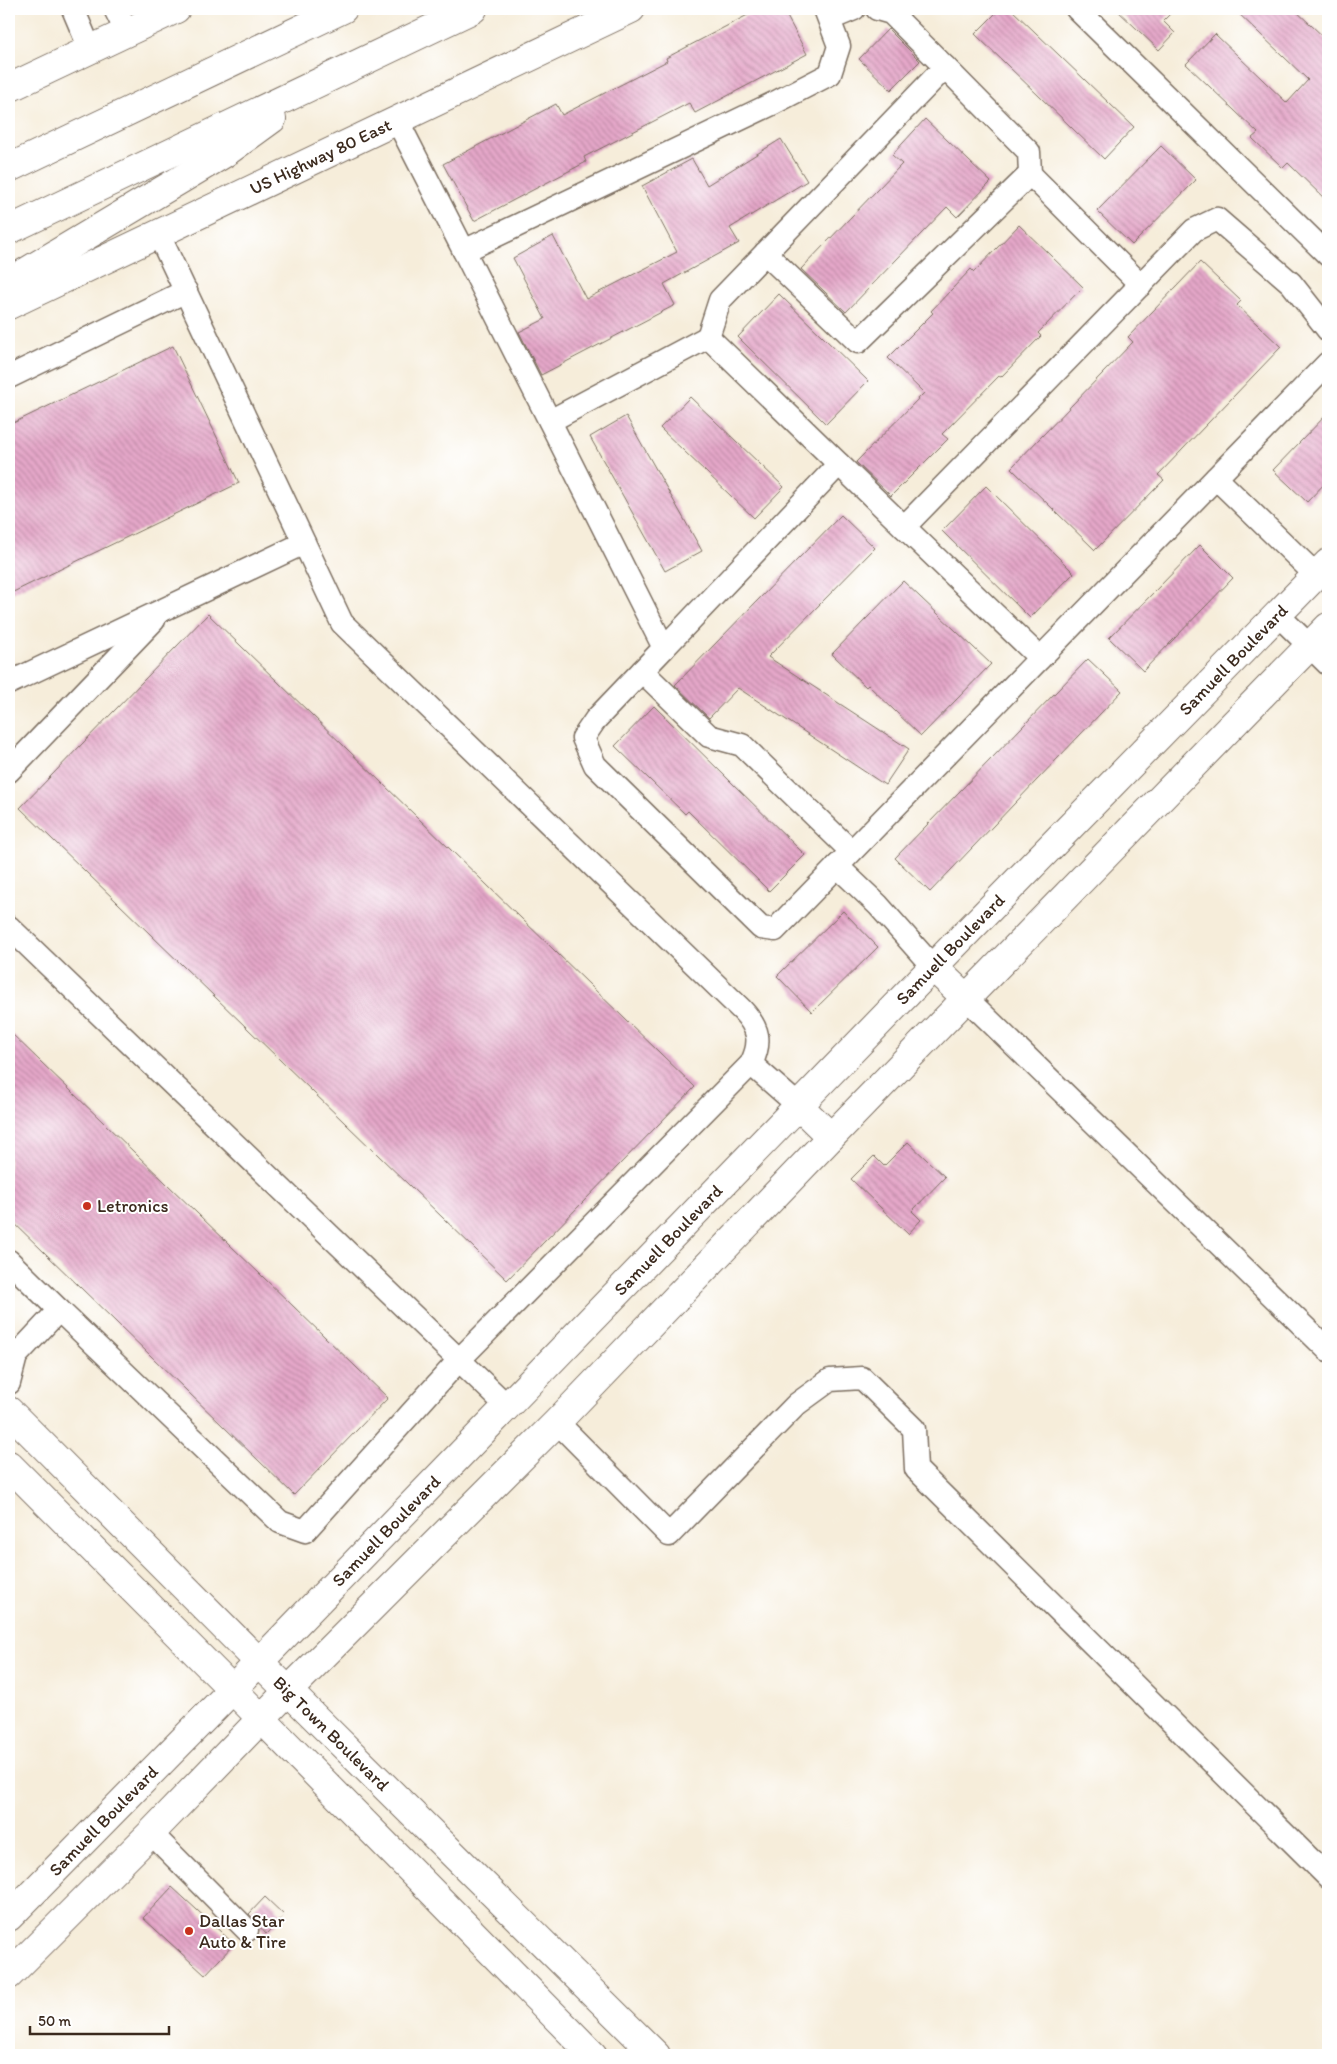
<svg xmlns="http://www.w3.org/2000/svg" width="1337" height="2064" viewBox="0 0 1337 2064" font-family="Itim,sans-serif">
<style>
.building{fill:url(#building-back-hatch)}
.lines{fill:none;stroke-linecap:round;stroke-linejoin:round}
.minor-casing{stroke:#7c6e60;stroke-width:25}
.major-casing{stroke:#7c6e60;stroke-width:30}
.highway-casing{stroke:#7c6e60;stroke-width:30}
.minor{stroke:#fff;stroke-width:22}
.major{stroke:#fff;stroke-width:28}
.highway{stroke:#fff;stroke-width:28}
.poi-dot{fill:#c8321e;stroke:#fff;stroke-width:2}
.labels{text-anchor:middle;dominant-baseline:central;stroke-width:4;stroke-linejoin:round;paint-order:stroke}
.street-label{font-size:18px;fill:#3b2a1e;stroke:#fff}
.poi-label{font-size:18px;fill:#3b2a1e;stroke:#fff;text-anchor:start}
</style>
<defs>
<pattern id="building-back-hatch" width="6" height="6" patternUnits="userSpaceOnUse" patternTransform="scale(1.25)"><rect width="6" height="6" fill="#e5a7c9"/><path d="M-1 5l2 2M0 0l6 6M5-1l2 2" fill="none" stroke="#bb88a3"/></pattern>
</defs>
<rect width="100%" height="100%" fill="#fff"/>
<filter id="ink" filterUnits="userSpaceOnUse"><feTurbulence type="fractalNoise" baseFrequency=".02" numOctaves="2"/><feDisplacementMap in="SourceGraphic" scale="10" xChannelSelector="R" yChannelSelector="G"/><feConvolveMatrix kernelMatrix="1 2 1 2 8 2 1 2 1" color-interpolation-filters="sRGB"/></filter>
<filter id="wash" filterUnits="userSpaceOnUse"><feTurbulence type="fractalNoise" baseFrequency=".0096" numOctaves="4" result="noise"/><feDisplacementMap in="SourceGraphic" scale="20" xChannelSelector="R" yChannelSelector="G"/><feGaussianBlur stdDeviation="1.12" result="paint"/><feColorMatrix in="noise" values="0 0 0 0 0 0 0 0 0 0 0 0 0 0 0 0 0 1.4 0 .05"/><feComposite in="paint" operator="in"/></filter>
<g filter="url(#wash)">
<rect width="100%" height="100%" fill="#f6edda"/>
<g id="blocks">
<g class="building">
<polygon points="759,9 783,9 807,54 695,113 689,103 584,157 586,162 474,221 443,164 556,104 562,115 667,61 666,58"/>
<polygon points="1000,9 1011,9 1134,127 1104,159 975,34"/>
<polygon points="1116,9 1175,9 1163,21 1175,33 1159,50"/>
<polygon points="1234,9 1294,9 1328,41 1328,202 1288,163 1283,168 1252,138 1258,133 1186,64 1215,34 1287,103 1308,80"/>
<polygon points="888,29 920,61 891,90 859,59"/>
<polygon points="925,119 991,182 957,217 947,207 846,312 801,269 902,164 892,155"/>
<polygon points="781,139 807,181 730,228 739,243 664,284 675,305 541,375 519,332 545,319 513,258 553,236 586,299 677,252 642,186 692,159 707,185"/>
<polygon points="1161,146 1196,180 1132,245 1097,211"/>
<polygon points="1019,225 1083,287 1038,333 1041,336 1001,377 999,376 942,434 948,439 891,496 856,462 924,393 888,358 933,313 931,311 971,269 974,272"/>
<polygon points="1200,262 1241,301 1237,305 1281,347 1158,475 1164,480 1095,550 1011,468 1133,342 1128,337"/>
<polygon points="779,294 868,381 826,424 738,337"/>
<polygon points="173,346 239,483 9,594 9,425"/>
<polygon points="690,397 784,487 754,518 660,428"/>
<polygon points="1328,413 1328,480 1307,502 1273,470"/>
<polygon points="626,416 702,551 665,571 590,437"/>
<polygon points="986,486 1074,573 1030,618 942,531"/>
<polygon points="841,515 875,548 768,657 909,749 885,785 738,688 709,718 675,685"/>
<polygon points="1200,545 1233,578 1143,671 1109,638"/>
<polygon points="903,581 991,664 921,736 868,685 866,687 832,654"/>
<polygon points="208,614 695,1087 507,1280 20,808"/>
<polygon points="1088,659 1122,691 930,892 895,858"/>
<polygon points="654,706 805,855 769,891 688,811 685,814 615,746"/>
<polygon points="843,911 878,947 812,1012 777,976"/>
<polygon points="9,1031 388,1398 294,1495 9,1218"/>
<polygon points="908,1142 945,1177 912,1211 921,1220 908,1234 851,1179 874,1156 884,1166"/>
<polygon points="172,1887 234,1944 205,1975 143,1918"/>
<polygon points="265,1897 284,1915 266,1934 249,1914"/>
</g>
</g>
</g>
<g filter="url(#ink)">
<use href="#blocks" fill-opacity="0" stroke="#7c6e60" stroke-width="1"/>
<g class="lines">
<g class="minor-casing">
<g id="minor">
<polyline points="73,9 90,49"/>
<polyline points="115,9 126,31"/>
<polyline points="825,9 839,46 830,74 774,103 464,251 664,648 596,719 583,738 595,765 761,928 775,930 1328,363"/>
<polyline points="877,9 891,13 945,67"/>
<polyline points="1077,9 1328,255"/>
<polyline points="830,19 854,9"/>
<polyline points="397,120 464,251"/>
<polyline points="1030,174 1141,285"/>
<polyline points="708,337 720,300 945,67 1029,152 1030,174 858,342 765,253"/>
<polyline points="9,377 186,291"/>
<polyline points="550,421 708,337 904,527 1194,230 1217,219 1291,283 1328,330"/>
<polyline points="1216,478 1316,575"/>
<polyline points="904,527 1040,658"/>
<polyline points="1278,615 1328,664"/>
<polyline points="664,648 839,464"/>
<polyline points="642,671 709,736 742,745 851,851"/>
<polyline points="9,683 304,543"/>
<polyline points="9,771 154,620"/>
<polyline points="837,866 878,905 933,967"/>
<polyline points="9,927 507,1406"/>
<polyline points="966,998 1328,1350"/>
<polyline points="751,1064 799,1106"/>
<polyline points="9,1261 59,1310 16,1356"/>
<path d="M59,1310L280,1522L305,1531L459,1360L751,1064C762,1042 759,1028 742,1010L342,623L159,235"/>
<polyline points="9,1357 16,1356 9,1383"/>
<polyline points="557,1422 669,1535 797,1404 830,1380 862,1378 914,1429 916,1469 1328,1877"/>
<polyline points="151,1833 247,1930"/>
</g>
</g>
<g class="major-casing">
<g id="major">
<polyline points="9,88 176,9"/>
<path id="s1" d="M9,305L631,9"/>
<polyline points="933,967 966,998"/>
<polyline points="799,1106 831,1137"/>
<path id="s2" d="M9,1411L259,1662L656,2055"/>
<polyline points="9,1465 246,1703 593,2055"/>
<path id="s3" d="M9,1917L232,1690L933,967L1328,563"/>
<polyline points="9,1975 151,1833 288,1691 557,1422 831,1137 1328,627"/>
</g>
</g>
<g class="highway-casing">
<g id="highway">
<polyline points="9,168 343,9"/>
<polyline points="9,230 473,9"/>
<polyline points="9,282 225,153 272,119"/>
</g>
</g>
<use href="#minor" class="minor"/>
<use href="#major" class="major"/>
<use href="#highway" class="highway"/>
</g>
</g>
<g class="poi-dot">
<circle cx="87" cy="1206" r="5"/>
<circle cx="189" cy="1931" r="5"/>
</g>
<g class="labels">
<g class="street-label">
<text stroke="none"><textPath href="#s1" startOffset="345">US Highway 80 East</textPath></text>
<text stroke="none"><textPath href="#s3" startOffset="1755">Samuell Boulevard</textPath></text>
<text stroke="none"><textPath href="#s3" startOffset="1350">Samuell Boulevard</textPath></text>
<text stroke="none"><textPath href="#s3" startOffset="945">Samuell Boulevard</textPath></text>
<text stroke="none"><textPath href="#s3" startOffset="540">Samuell Boulevard</textPath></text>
<text stroke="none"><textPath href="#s2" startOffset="456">Big Town Boulevard</textPath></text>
<text stroke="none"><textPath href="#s3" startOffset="135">Samuell Boulevard</textPath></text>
</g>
<g class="poi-label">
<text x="97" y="1206">Letronics</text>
<text x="199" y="1921">Dallas Star<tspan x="199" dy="21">Auto &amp; Tire</tspan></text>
</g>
</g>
<rect width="1337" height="2064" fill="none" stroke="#fff" stroke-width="30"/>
<path d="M30 2026v8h139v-8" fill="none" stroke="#3b2a1e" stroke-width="2.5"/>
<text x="38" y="2026" font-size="15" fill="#3b2a1e" stroke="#ffffff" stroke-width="4" paint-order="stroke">50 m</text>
</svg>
